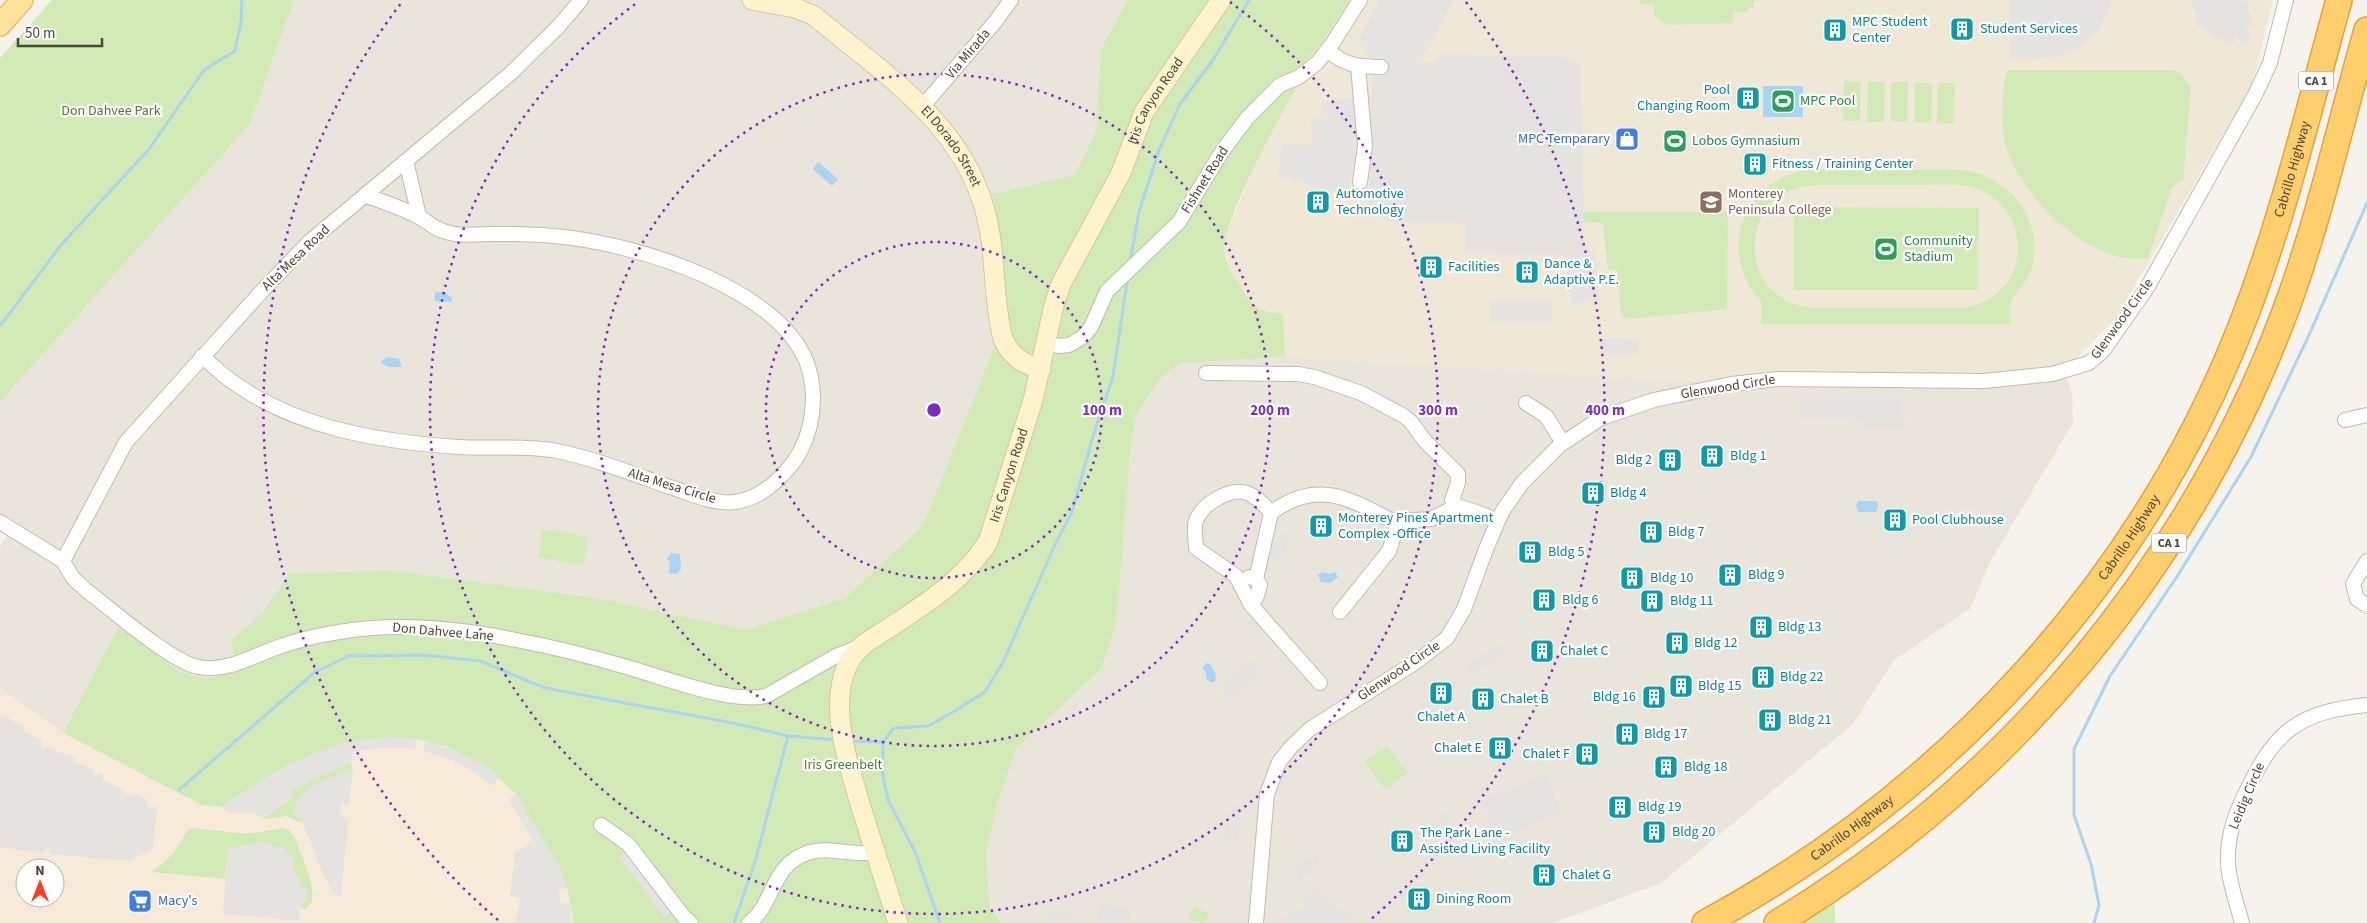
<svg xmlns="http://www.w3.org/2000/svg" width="2367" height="923" viewBox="0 0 2367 923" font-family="'Source Sans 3',sans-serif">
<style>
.residential{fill:#eae5da}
.commercial{fill:#f7ead8;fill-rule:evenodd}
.education{fill:#efe8d6}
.green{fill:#d2eab5;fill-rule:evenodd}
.parking{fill:#e5e3e0}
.water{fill:#a9d4f2}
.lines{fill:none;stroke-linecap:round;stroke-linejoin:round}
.stream{stroke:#a9d4f2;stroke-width:3}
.street-casing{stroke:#c2bbae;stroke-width:16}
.secondary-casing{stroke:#d6c79b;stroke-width:21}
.primary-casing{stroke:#e6c16a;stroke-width:24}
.highway-casing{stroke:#e0a43c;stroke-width:28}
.street{stroke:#fff;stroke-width:14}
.secondary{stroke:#fff3cd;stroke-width:19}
.primary{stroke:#ffe39c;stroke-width:21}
.highway{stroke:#ffcf6e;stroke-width:25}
.ring{fill:none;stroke:#7b2cbf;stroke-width:2.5;stroke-dasharray:2.5 5}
.labels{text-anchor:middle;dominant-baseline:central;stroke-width:4.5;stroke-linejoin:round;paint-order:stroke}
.shield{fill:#fff;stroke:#817c74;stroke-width:1}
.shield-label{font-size:12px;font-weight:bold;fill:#4b4439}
.culture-label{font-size:14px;fill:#0d838f;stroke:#fff;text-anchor:start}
.street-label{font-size:14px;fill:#4b4439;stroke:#fff}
.leisure-label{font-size:14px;fill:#27864d;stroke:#fff;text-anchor:start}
.park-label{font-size:14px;fill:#4a7f2a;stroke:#fff}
.shop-label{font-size:14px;fill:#366cbe;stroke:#fff;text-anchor:end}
.education-label{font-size:14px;fill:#785e54;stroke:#fff;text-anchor:start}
.centre{fill:#7b2cbf;stroke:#fff;stroke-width:2.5}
.ring-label{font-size:15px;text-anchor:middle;font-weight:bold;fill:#7b2cbf;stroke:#fff;stroke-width:4.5;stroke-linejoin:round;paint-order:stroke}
</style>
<rect width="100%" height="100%" fill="#f6f3ec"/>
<g class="residential">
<polygon points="294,0 1128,0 1101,49 1096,131 1075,175 993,195 1002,248 1005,328 997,340 923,525 845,598 746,630 596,598 388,570 289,574 263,612 231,640 238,671 205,679 178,671 119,626 63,733 0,688 0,546 11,529 0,522 0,402 250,124"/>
<polygon points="1285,357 2064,371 2072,392 2073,423 1990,562 1970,609 1894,660 1853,724 1661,883 1553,923 1002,923 990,909 986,853 998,800 1017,748 1101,669 1136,415 1159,380 1180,363"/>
</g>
<path class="commercial" d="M0,688L63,733L202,805L221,807L319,752L415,739L445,746L485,766L517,795L558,865L567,887L574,923H0ZM25,868H55V898H25Z"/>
<polygon class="education" points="1350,0 2273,0 2253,83 2116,318 2064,371 1731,384 1285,357 1283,314 1267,311 1254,306 1233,275 1225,255 1226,235 1253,169 1300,68 1321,44"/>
<g class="green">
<polygon points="52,0 294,0 250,124 0,402 0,58"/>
<path d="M1128,0H1350L1321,44L1300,68L1298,84C1281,116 1218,225 1225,256C1228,267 1235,277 1241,287C1255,309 1257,310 1283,314L1285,357L1180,363L1159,380L1136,415L1130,456L1116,623L1101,669L1017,748L998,800L986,853L990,909L1002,923H574L567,887L558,865L517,795L485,766L445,746L415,739H367L319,752L282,768L221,807L202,805L63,733L119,626L178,671L205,679L237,671L231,640L263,612L289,574L388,570L596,598L746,630L845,598L923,525L997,340L1005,328L1002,248L993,194L1075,175L1096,131L1101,49Z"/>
<polygon points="1640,0 1759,0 1759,1 1754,1 1754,8 1748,8 1748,12 1733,12 1733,23 1668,25 1654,16 1654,5 1640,4"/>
<path d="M2007,70H2169L2178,71L2191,87L2183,180L2172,187L2148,258C2089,267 2019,196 2005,143C2000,121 2002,92 2007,70Z"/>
<polygon points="1844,81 1861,82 1860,121 1843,121"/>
<polygon points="1868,82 1885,82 1884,122 1867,122"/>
<polygon points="1891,82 1908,82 1907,122 1891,121"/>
<polygon points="1915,83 1932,83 1931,123 1915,122"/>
<polygon points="1938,83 1955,83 1954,123 1937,123"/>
<path d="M1815,169L1964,170C2012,177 2047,224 2030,272C2026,284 2016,291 2011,301C2009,306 2011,318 2011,324H1761C1761,317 1763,306 1761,301C1759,298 1755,294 1753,292C1748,284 1744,276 1742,268C1726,218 1766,171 1815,169ZM1815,185C1851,185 1886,185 1922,185C1939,185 1958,183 1975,188C2007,198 2026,234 2015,267C2007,290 1988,303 1965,308H1815C1734,303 1735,190 1815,185Z"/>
<polygon points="1794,207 1979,208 1978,290 1794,290"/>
<polygon points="1583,212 1728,212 1727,309 1628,319 1621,314 1617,269 1608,270 1603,223 1583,222"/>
<polygon points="543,529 588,537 583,565 538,557"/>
<polygon points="1387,746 1408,773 1385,789 1365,762"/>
<polygon points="350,762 353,768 309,788 301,823 287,816 260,820 291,799 292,790"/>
<path d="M192,828L238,833H254L282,828L289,830L294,836C299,851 325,901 305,909L300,908L307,899V890L300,889L294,872L263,842L228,849L225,879L152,872C159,866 167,860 173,853C180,845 183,833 192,828Z"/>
<polygon points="1835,895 1835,923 1794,923"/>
<polygon points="1194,907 1208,913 1204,923 1189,919"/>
</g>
<g class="parking">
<polygon points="1379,0 1454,0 1420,62 1436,62 1437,55 1562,56 1581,64 1584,246 1594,253 1600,303 1599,305 1586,300 1574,307 1571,304 1565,255 1465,254 1465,223 1384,222 1384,212 1370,211 1372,62 1359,38"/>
<polygon points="2009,0 2113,0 2099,30 2076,50 2050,58 2017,59 2010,59"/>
<polygon points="2191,0 2246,0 2253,25 2244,29 2252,38 2244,45 2236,37 2230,46 2199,27"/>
<polygon points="1353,99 1357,145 1347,195 1278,176 1282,145 1313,145 1311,119 1323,118 1321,102"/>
<rect x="1490" y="301" width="62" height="20"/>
<polygon points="1599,339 1639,340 1638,355 1601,355"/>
<polygon points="1799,397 1899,397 1900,406 1908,420 1908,429 1861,428 1860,419 1800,418"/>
<polygon points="1279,531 1290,536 1281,559 1270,554"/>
<polygon points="1499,643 1506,652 1473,674 1466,665"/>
<polygon points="1252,659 1260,668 1227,701 1219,693"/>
<polygon points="4,715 24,728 24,732 42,740 42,748 48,746 50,750 75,757 75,762 95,771 95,775 102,773 103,780 120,788 125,795 137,793 147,800 148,807 157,807 153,848 130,860 118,860 49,854 49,847 41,853 0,847 0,716"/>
<polygon points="390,737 415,739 416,749 380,748 352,752 353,761 292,790 291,799 260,818 256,813 227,813 221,807 282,768 319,752 334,746 367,739"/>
<polygon points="426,740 462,754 485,766 500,777 492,786 469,769 447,758 423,751"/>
<polygon points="353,768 349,806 342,803 341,815 348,820 341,897 333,892 320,867 302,821 294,815 298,797 309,788"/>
<polygon points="1546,774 1562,814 1496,840 1480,800"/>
<polygon points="517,795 558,865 567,887 558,892 561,902 570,904 571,923 516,923 520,897 510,897 515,851 519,851 533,841 509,799"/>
<polygon points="1233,805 1246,808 1236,842 1223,839"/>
<polygon points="1445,811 1453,834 1445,836 1436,815"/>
<polygon points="263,842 284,848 293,858 294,872 301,878 300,889 307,890 307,899 300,907 299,921 223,914 228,849"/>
<polygon points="1313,850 1319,862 1301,883 1296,872"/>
<polygon points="626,851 673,911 665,918 619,858"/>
<polygon points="1316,890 1358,923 1280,923 1290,911 1296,915"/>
<polygon points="1101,903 1132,910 1129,923 1096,923"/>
<polygon points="1050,908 1072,916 1069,923 1058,923 1046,918"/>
</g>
<g class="water">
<rect x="1763" y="86" width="40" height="31"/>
<polygon points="818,162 838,179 832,186 813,169"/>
<polygon points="435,292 445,292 452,298 452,302 435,301"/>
<polygon points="388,357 399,359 402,367 389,367 381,363 382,360"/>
<polygon points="1858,501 1876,501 1878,506 1876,512 1858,512 1856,506"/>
<polygon points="671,553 680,554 681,569 677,574 669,573 670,562 667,559"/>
<polygon points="1322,572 1329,574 1335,572 1338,577 1330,583 1321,582 1318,575"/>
<polygon points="1206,663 1210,664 1215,672 1216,679 1213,683 1207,680 1206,673 1203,668"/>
</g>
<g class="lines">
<g class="stream">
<polyline points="1130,262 1139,212 1159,150 1180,104 1213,60 1249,0"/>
<polyline points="0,326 61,245 149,149 204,70 235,51 241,22 242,0"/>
<polyline points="851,741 883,742"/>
<polyline points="179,790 315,672 349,656 426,655 480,661 545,688 733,723 788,736 837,740"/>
<polyline points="734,923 755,862 788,736"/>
<polyline points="940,923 916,854 888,800 883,777 883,742 894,728 928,726 953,712 985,692 1003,662 1054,547 1072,512 1093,436 1113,376 1127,283"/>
<polyline points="2094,923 2099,905 2091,864 2074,815 2074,749 2110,676 2178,575 2251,457 2309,335 2367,203"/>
</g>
<g class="street-casing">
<g id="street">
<path d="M1327,50C1346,66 1357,66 1381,67"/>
<polyline points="1358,66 1365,146 1360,182"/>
<polyline points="923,106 995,22 1011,0"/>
<polyline points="406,161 419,216"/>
<polyline points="1046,344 1060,346 1069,345 1083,337 1091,327 1107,291 1179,222 1221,153 1247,118 1280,85 1299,77 1317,63 1332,44 1360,0"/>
<path d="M202,356C211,364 220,373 230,380C295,428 380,442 459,447C491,449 525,445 557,451C596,459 633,474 670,487C690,493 713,505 735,502C757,499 773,486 787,470C809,446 817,410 811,378C796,290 631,242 554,236C534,234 513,234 493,234C477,234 459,237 443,231C433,228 426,220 417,216C401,207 382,202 365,195"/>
<polyline points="1206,373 1298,374 1314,377 1361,393 1404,416 1411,422 1425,441 1458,474 1458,483 1452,500 1457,506 1431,519 1401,521 1398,524 1389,551 1340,612"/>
<polyline points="1526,403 1546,416 1563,443"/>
<polyline points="2345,420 2367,415"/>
<polyline points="1457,506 1482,514 1497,521"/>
<path d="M1271,513C1266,506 1255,496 1247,493C1230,487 1202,504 1196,521C1193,528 1196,540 1196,548L1236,576L1251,605L1320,683"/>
<path d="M0,522L63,561L73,578L86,590C111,609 170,661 198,667C227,673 254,655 281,646C299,640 320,635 339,632C398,622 458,628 516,640C554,647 593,657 630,668C666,678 731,704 766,696L836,656L862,646"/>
<polyline points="63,561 126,442 263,290 309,242 510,74 558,27 581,0"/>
<polyline points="2367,561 2353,584 2357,599 2367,606"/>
<polyline points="1249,577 1256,579 1260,585 1257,596 1251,605"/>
<path d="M1256,579L1271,513C1318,477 1352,500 1398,524"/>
<polyline points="601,825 628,844 684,917 691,923"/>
<path d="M749,923C776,902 770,864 810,852C832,846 853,857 875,852"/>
<polyline points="1256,923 1267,794 1279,762 1291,747 1310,729 1416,662 1447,638 1464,609 1486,549 1502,512 1522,483 1560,445 1601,418 1654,400 1731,384 1778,379 1984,381 2052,374 2089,363 2103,351 2147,288 2255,95 2270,63 2286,0"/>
<path d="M2242,923C2237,904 2229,883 2228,863C2227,836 2235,814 2247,790C2276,729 2300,712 2367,705"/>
</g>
</g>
<g class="secondary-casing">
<g id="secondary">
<path id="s1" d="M752,0L795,8L813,15C879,70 959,120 984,207C997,250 992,298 1003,339C1011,356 1022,364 1041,369"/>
<path id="s2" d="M898,923C886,884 873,846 861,807C848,762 819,683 863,645C873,637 885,631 895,624C931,600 964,579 988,542L1033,400L1054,305L1061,284L1121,173L1144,112L1221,0"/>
</g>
</g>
<g class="primary-casing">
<polyline id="primary" points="0,25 22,0"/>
</g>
<g class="highway-casing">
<g id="highway">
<path id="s3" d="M1705,923C1947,792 2141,582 2242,324C2283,219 2309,108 2339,0"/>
<path d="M1777,923C2009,783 2189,567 2285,312C2319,221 2340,124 2367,30"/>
</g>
</g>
<use href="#street" class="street"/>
<use href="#secondary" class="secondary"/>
<use href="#primary" class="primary"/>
<use href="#highway" class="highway"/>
</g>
<g class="ring">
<circle cx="934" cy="410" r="168"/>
<circle cx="934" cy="410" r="336"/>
<path d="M1230 2A504 504 0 1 1 638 2"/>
<path d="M498 920A671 671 0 0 1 402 2M1466 2A671 671 0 0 1 1370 920"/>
</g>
<defs>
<g id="building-square" transform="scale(1.25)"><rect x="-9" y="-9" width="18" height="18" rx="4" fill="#0f9aa8" stroke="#fff"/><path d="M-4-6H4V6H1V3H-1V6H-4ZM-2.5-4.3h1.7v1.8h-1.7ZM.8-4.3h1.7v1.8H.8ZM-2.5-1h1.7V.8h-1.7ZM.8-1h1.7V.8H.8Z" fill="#fff"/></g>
<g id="stadium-square" transform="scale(1.25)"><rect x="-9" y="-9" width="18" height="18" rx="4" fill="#2e9e5b" stroke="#fff"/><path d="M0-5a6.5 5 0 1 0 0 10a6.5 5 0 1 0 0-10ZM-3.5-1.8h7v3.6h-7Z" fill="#fff"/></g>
<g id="shop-square" transform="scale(1.25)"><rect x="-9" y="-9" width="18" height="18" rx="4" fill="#3f7fe0" stroke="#fff"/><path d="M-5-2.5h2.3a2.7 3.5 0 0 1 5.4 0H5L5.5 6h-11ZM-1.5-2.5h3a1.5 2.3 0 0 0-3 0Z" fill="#fff"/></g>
<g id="university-square" transform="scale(1.25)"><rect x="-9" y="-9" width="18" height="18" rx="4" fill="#8d6e63" stroke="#fff"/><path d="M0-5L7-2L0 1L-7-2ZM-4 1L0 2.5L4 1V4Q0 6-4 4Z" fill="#fff"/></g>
<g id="supermarket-square" transform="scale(1.25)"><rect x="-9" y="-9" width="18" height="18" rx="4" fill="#3f7fe0" stroke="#fff"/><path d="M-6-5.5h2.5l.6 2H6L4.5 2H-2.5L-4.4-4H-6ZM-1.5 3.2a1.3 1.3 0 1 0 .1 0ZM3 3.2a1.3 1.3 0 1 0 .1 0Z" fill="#fff"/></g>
</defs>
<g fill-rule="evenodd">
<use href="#building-square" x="1962" y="29"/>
<use href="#building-square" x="1835" y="30"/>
<use href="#building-square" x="1748" y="98"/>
<use href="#stadium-square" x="1783" y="101"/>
<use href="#shop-square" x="1627" y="139"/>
<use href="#stadium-square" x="1675" y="141"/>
<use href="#building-square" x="1755" y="164"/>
<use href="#building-square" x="1318" y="202"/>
<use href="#university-square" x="1711" y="202"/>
<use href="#stadium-square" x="1886" y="249"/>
<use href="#building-square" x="1431" y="267"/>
<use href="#building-square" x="1527" y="272"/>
<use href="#building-square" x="1712" y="456"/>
<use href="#building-square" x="1670" y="460"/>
<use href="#building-square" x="1593" y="493"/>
<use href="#building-square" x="1895" y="520"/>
<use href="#building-square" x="1321" y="526"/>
<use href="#building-square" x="1651" y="532"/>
<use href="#building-square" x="1530" y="552"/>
<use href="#building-square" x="1730" y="575"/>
<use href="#building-square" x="1632" y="578"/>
<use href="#building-square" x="1544" y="600"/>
<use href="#building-square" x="1652" y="601"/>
<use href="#building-square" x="1761" y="627"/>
<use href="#building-square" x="1677" y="643"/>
<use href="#building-square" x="1542" y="651"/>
<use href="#building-square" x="1763" y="677"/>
<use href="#building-square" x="1681" y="686"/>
<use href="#building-square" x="1441" y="693"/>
<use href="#building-square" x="1654" y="697"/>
<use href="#building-square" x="1483" y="699"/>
<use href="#building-square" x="1770" y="720"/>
<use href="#building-square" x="1627" y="734"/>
<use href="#building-square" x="1500" y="748"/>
<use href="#building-square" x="1587" y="754"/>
<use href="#building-square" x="1666" y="767"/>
<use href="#building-square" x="1620" y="807"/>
<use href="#building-square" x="1654" y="832"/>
<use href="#building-square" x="1402" y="841"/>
<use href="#building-square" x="1544" y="875"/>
<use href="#building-square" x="1419" y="899"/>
<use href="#supermarket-square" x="140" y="901"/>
</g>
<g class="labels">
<g class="shield">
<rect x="2298.5" y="71.5" width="35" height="19" rx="4"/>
<rect x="2151.5" y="533.5" width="35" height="19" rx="4"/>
</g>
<g class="shield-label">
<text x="2316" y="81">CA 1</text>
<text x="2169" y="543">CA 1</text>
</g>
<g class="culture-label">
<text x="1852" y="22">MPC Student<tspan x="1852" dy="16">Center</tspan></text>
<text x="1980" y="29">Student Services</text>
<text x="1730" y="90" text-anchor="end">Pool<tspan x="1730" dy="16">Changing Room</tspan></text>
<text x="1772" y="164">Fitness / Training Center</text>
<text x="1336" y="194">Automotive<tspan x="1336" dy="16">Technology</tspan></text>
<text x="1544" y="264">Dance &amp;<tspan x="1544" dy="16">Adaptive P.E.</tspan></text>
<text x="1448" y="267">Facilities</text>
<text x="1730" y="456">Bldg 1</text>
<text x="1652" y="460" text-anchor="end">Bldg 2</text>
<text x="1610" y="493">Bldg 4</text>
<text x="1338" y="518">Monterey Pines Apartment<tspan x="1338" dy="16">Complex -Office</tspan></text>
<text x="1912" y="520">Pool Clubhouse</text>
<text x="1668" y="532">Bldg 7</text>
<text x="1548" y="552">Bldg 5</text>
<text x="1748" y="575">Bldg 9</text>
<text x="1650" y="578">Bldg 10</text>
<text x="1562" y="600">Bldg 6</text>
<text x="1670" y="601">Bldg 11</text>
<text x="1778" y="627">Bldg 13</text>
<text x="1694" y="643">Bldg 12</text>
<text x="1560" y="651">Chalet C</text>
<text x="1780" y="677">Bldg 22</text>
<text x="1698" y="686">Bldg 15</text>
<text x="1636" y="697" text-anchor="end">Bldg 16</text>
<text x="1500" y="699">Chalet B</text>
<text x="1441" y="717" text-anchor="middle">Chalet A</text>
<text x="1788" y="720">Bldg 21</text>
<text x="1644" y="734">Bldg 17</text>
<text x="1482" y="748" text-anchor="end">Chalet E</text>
<text x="1570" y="754" text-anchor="end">Chalet F</text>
<text x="1684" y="767">Bldg 18</text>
<text x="1638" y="807">Bldg 19</text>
<text x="1672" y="832">Bldg 20</text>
<text x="1420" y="833">The Park Lane -<tspan x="1420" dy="16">Assisted Living Facility</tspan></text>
<text x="1562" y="875">Chalet G</text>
<text x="1436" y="899">Dining Room</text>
</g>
<g class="street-label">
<text transform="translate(968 54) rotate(-50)">Via Mirada</text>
<text stroke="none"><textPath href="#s2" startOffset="931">Iris Canyon Road</textPath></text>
<text stroke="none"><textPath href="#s1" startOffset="255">El Dorado Street</textPath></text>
<text stroke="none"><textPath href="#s3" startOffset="984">Cabrillo Highway</textPath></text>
<text transform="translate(1205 180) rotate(-58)">Fishnet Road</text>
<text transform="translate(296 258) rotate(-44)">Alta Mesa Road</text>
<text transform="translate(2122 319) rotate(-54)">Glenwood Circle</text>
<text transform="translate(1728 387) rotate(-9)">Glenwood Circle</text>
<text stroke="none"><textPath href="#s2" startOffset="526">Iris Canyon Road</textPath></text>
<text transform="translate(672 486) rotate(17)">Alta Mesa Circle</text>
<text stroke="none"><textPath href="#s3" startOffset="579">Cabrillo Highway</textPath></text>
<text transform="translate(443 632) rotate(5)">Don Dahvee Lane</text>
<text transform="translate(1399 671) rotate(-34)">Glenwood Circle</text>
<text transform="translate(2247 796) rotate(-67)">Leidig Circle</text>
<text stroke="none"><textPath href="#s3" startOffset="175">Cabrillo Highway</textPath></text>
</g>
<g class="leisure-label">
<text x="1800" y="101">MPC Pool</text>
<text x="1692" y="141">Lobos Gymnasium</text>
<text x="1904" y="241">Community<tspan x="1904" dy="16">Stadium</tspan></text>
</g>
<g class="park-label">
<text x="111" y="111">Don Dahvee Park</text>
<text x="843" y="765">Iris Greenbelt</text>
</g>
<g class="shop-label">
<text x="1610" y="139">MPC Temparary</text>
<text x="158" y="901" text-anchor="start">Macy's</text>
</g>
<g class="education-label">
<text x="1728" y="194">Monterey<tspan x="1728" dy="16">Peninsula College</tspan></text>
</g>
</g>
<circle cx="934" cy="410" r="8" class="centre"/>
<g class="ring-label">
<text x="1102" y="415">100 m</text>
<text x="1270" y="415">200 m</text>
<text x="1438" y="415">300 m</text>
<text x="1605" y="415">400 m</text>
</g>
<g transform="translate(40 883)"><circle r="24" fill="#ffffff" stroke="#b7b4b0"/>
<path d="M0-4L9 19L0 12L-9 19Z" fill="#fc3f1d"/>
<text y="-8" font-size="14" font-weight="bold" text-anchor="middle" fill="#4b4439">N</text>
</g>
<path d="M18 38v8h84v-8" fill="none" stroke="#4b4439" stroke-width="2.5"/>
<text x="25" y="38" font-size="15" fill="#4b4439" stroke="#ffffff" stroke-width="4" paint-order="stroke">50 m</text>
</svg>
